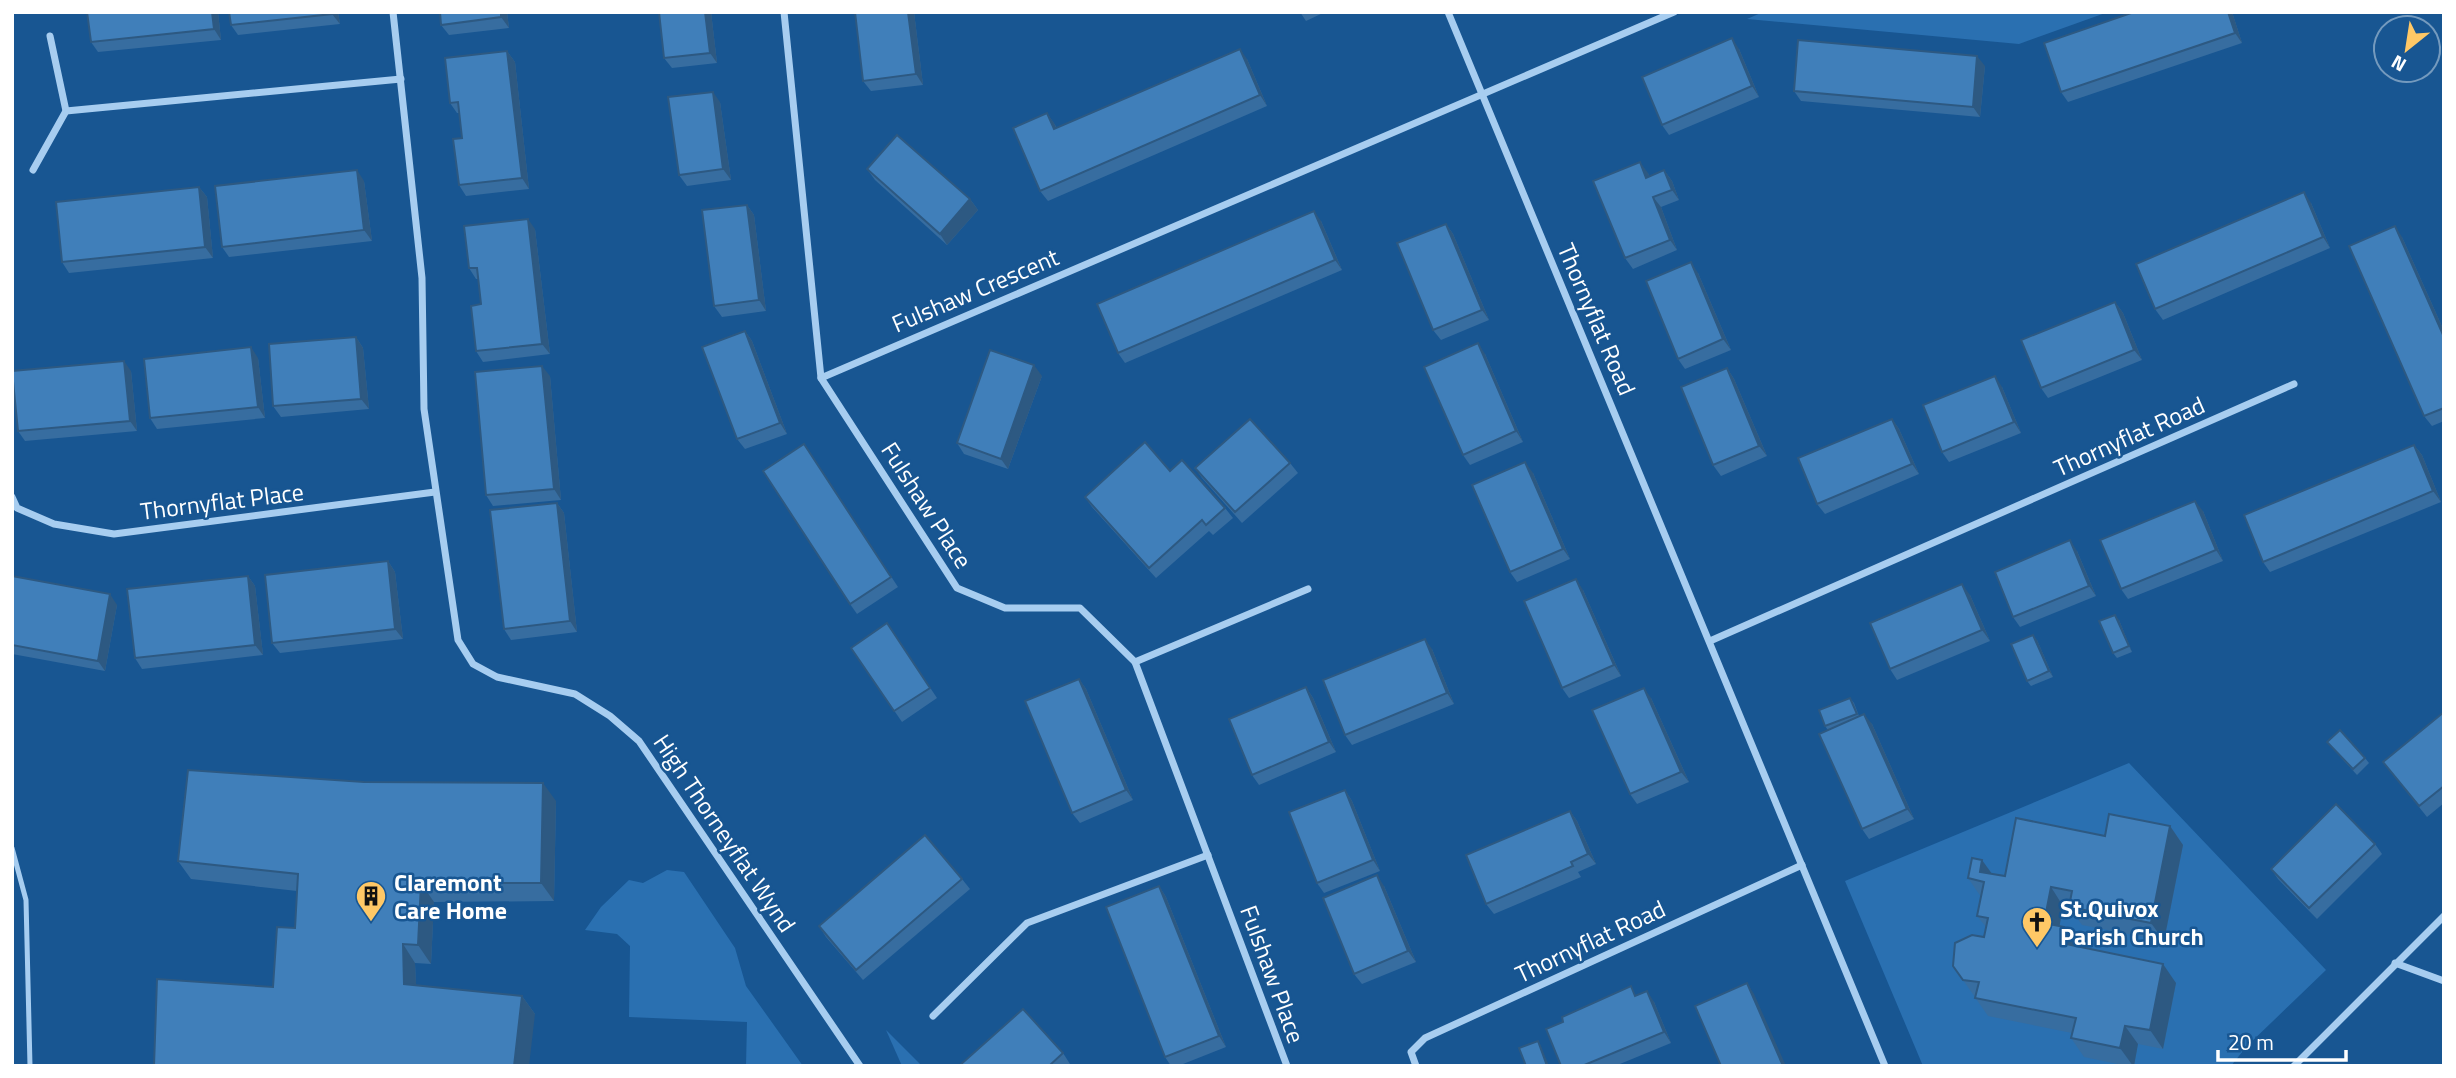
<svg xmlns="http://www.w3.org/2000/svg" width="2456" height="1078" viewBox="0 0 2456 1078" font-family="'Titillium Web',sans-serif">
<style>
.green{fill:#2a70b1}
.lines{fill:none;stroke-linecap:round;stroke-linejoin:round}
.lane{stroke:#a7cdf0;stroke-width:5}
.street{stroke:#a7cdf0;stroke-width:7}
.wall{fill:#376da0}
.shaded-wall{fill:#2d5982}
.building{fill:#407fba;stroke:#2d5982;stroke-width:2}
.labels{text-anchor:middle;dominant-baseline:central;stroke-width:5;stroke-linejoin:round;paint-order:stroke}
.street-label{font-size:24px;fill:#fff;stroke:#185692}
.poi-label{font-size:24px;font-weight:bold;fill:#fff;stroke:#185692;text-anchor:start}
</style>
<rect width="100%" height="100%" fill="#185692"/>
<g class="green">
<polygon points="1763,12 2108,12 2019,44 1747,19"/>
<polygon points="2129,763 2326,970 2246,1047 2231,1066 1923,1066 1845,881"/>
<polygon points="667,870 684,872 735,948 746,986 803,1066 746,1066 747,1022 629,1017 630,946 617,934 585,930 601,907 629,880 643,883"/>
<polygon points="886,1030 922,1066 902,1066"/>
</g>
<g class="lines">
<polyline class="lane" points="12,848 26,900 30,1066"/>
<g class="street">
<polyline points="393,12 422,278 424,409 458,640 473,664 497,677 575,694 610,716 639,741 860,1066"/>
<polyline points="784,12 821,378 1674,12"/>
<polyline points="1448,12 1885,1066"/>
<polyline points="66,111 401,79"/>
<polyline points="33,170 66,111 50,36"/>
<polyline points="821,378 957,588 1005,608 1080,608 1135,662 1287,1066"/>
<polyline points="12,497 17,508 54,524 114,534 435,492"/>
<polyline points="1710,641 2294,384"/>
<polyline points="1135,662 1308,589"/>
<polyline points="2395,963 2444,981"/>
<polyline points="933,1016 1027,923 1208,855"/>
<polyline points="1416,1066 1411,1052 1425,1038 1802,865"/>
<polyline points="2294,1066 2444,916"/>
</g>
</g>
<g class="wall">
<polygon points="87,12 218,12 221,40 98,52 91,42"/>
<polygon points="338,12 340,24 238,35 231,25"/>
<polygon points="507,12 509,28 449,35 441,25"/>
<polygon points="659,12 711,12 717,63 672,68 664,58"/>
<polygon points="855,12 914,12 923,85 871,91 863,81"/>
<polygon points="1300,12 1325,12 1306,21"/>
<polygon points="2232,12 2242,43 2068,102 2061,92"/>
<polygon points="1739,49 1759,97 1669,135 1662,125"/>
<polygon points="507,51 515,62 529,189 466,196 459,185 462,138 459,113 457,113 450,103"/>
<polygon points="1247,59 1267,106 1048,201 1040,191 1047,113 1057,128"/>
<polygon points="1985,66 1980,117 1801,101 1794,91"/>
<polygon points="720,102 731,180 687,186 679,175"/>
<polygon points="867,169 970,199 978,210 947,245 875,180"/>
<polygon points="1664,170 1672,181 1679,200 1661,207 1677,250 1633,269 1625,258 1648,173 1649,177"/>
<polygon points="364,181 372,241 229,257 222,247"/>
<polygon points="199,187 207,197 213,258 69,273 62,262"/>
<polygon points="2311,203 2330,248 2163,320 2155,309"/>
<polygon points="747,205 754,215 766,311 722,317 714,306"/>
<polygon points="1321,221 1342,270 1125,363 1118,353"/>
<polygon points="1446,224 1453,234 1489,320 1441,340 1433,330"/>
<polygon points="535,229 550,354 483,362 476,351 481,304 478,279 476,279 469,268"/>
<polygon points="2402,237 2444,331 2444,421 2432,426 2424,416"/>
<polygon points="1698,273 1731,350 1685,369 1678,359"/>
<polygon points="2115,302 2123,313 2142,360 2048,398 2041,388"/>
<polygon points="745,331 752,341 787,434 745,449 737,439"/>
<polygon points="356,337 363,348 369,409 281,417 273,406"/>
<polygon points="1485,354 1523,442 1470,465 1463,455"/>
<polygon points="258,358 265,418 157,429 150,418"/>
<polygon points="1727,368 1734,379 1767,456 1721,476 1713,465"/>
<polygon points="131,371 137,431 25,441 18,431"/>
<polygon points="550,376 561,500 493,506 486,495"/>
<polygon points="1042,376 1008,469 964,454 957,443"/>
<polygon points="2002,387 2021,433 1949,462 1942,452"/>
<polygon points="1892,419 1899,429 1919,474 1825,514 1817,504"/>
<polygon points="2414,445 2422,455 2441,502 2270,572 2263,562"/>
<polygon points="811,455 898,587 857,614 850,604"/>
<polygon points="1290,463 1298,473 1242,523 1202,478 1195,468"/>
<polygon points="1170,471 1225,508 1233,518 1213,535 1209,531 1156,578 1092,507 1085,497"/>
<polygon points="1533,473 1570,559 1517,582 1510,572"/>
<polygon points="557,503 564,513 577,632 511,640 504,629"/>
<polygon points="2203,511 2223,561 2128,599 2121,589"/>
<polygon points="2077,551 2096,596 2020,627 2013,617"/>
<polygon points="388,561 395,572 403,639 280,653 272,643"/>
<polygon points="12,576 117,605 105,671 12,654"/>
<polygon points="248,576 255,586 263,655 142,669 135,658"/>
<polygon points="1583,590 1621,676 1569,698 1562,688"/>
<polygon points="1970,595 1990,641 1897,680 1890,669"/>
<polygon points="2119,620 2132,652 2117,658 2113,653"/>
<polygon points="887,623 937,698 902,722 851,648"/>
<polygon points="2037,640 2053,677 2031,686 2027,681"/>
<polygon points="1432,649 1454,704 1352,745 1345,735"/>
<polygon points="1079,679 1086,689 1133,800 1080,823 1072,813"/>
<polygon points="1306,687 1313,698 1336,752 1259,785 1252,775"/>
<polygon points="1651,698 1689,782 1637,804 1630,794"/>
<polygon points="1850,698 1854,703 1859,716 1872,724 1914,819 1869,839 1862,829 1828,730 1825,726"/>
<polygon points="2444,712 2444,803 2427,817 2383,762"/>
<polygon points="2327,742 2365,758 2369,763 2357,775"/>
<polygon points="1345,790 1352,801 1380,871 1324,893 1317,883"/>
<polygon points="556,801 554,901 434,902 431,964 415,963 416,986 522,996 535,1014 273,987 295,928 297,891 191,879 178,861"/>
<polygon points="1570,811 1577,821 1596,864 1578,872 1581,877 1494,914 1486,904"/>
<polygon points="2170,826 2183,845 2164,941 2082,925 2069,907 2063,906 2059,926 2064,927 2076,946 2176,983 2163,1049 2138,1044 2134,1066 2127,1066 2084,1057 2071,1038 2072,1033 1988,1016 1963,980 1984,937 1986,927 1977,916 1981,897 1968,878 1992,874 2005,876 2105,836"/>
<polygon points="2375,844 2382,854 2317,919 2278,879 2271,869"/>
<polygon points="962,879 970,889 863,980 826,937 819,926"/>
<polygon points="1159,886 1166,897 1226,1047 1178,1066 1171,1066 1165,1057"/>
<polygon points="1384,886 1416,962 1362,984 1354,974"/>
<polygon points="1637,995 1654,1002 1671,1043 1615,1066 1561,1066"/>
<polygon points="1063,1053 1070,1064 1068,1066 959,1066"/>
</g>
<g class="shaded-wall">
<polygon points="212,12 218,12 221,40 214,29"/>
<polygon points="332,12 338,12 340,24 332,14"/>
<polygon points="501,12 507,12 509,28 501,17"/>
<polygon points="705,12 711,12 717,63 710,53"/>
<polygon points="908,12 914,12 923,85 916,74"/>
<polygon points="2228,12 2232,12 2242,43 2235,33"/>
<polygon points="1732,38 1739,49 1759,97 1752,86"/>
<polygon points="1240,49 1247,59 1267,106 1260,95"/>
<polygon points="507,51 515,62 529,189 522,178"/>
<polygon points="1977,56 1985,66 1980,117 1973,107"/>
<polygon points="713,92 720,102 731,180 723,169"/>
<polygon points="1047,113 1054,123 1062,140 1054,129"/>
<polygon points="1640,162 1648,173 1654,189 1646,178"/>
<polygon points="357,170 364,181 372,241 364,230"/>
<polygon points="1664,170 1672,181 1679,200 1672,190"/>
<polygon points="199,187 207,197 213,258 205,247"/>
<polygon points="2304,192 2311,203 2330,248 2323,237"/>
<polygon points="1653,197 1661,207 1677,250 1670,240"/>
<polygon points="970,199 978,210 947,245 940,234"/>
<polygon points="747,205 754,215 766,311 759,300"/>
<polygon points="1314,211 1321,221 1342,270 1335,260"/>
<polygon points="528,219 535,229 550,354 542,344"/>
<polygon points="1446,224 1453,234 1489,320 1482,310"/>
<polygon points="2395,226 2402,237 2444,331 2444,337"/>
<polygon points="1691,262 1698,273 1731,350 1723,339"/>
<polygon points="2115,302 2123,313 2142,360 2134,350"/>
<polygon points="745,331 752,341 787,434 780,423"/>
<polygon points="356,337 363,348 369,409 361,399"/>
<polygon points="1478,343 1485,354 1523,442 1516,431"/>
<polygon points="251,347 258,358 265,418 258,407"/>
<polygon points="124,361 131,371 137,431 130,421"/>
<polygon points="1034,365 1042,376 1008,469 1001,459"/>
<polygon points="542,366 550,376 561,500 554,489"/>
<polygon points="1727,368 1734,379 1767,456 1759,446"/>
<polygon points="1995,376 2002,387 2021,433 2014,422"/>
<polygon points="1892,419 1899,429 1919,474 1912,464"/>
<polygon points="2414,445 2422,455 2441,502 2433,491"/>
<polygon points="1525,462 1533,473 1570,559 1563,549"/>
<polygon points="2195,501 2203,511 2223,561 2216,550"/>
<polygon points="557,503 564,513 577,632 570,621"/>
<polygon points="2070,540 2077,551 2096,596 2089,586"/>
<polygon points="388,561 395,572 403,639 395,629"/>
<polygon points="248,576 255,586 263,655 255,645"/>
<polygon points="1576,579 1583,590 1621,676 1614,665"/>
<polygon points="1962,584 1970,595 1990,641 1982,630"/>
<polygon points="110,594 117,605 105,671 98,661"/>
<polygon points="2115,615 2119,620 2132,652 2129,646"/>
<polygon points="2033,635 2037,640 2053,677 2049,671"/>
<polygon points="1425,639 1432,649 1454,704 1447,693"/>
<polygon points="1079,679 1086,689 1133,800 1126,790"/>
<polygon points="1306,687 1313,698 1336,752 1329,742"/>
<polygon points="1644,688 1651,698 1689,782 1681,772"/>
<polygon points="1864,714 1872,724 1914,819 1907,809"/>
<polygon points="543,783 556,801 554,901 541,883"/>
<polygon points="1345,790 1352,801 1380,871 1373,860"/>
<polygon points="1570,811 1577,821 1596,864 1588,854"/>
<polygon points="2170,826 2183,845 2164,941 2151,923"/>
<polygon points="1982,860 1995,878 1980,872"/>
<polygon points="1377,875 1384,886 1416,962 1408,951"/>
<polygon points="421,883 434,902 431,964 418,945"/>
<polygon points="1159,886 1166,897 1226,1047 1219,1036"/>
<polygon points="2051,887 2063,906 2057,941 2044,923"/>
<polygon points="2064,927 2077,945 2074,962 2061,943"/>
<polygon points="403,944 415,963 417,1003 404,984"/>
<polygon points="2163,964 2176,983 2163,1049 2150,1030"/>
<polygon points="1747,983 1754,994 1786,1066 1783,1066"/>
<polygon points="1647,991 1654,1002 1671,1043 1664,1032"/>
<polygon points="522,996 535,1014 529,1066 514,1066"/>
<polygon points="2125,1026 2138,1044 2134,1066 2133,1066 2120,1048"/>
<polygon points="1538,1041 1541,1046 1549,1066 1547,1066"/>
</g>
<g class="building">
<polygon points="87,12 212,12 214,29 91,42"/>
<polygon points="229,12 332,12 332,14 231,25"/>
<polygon points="440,12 501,12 501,17 441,25"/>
<polygon points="659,12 705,12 710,53 664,58"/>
<polygon points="855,12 908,12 916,74 863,81"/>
<polygon points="2134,12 2228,12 2235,33 2061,92 2044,43"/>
<polygon points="1732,38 1752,86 1662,125 1642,77"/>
<polygon points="1798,40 1977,56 1973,107 1794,91"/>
<polygon points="1240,49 1260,95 1040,191 1013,128 1047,113 1054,129"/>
<polygon points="507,51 522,178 459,185 453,139 462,138 458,102 450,103 445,58"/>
<polygon points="713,92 723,169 679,175 668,97"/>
<polygon points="897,135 970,199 940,234 867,169"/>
<polygon points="1640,162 1646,178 1664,170 1672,190 1653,197 1670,240 1625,258 1593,181"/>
<polygon points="357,170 364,230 222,247 215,186"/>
<polygon points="199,187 205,247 62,262 56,202"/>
<polygon points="2304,192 2323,237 2155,309 2136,264"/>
<polygon points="747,205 759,300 714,306 702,210"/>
<polygon points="1314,211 1335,260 1118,353 1097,304"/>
<polygon points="528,219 542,344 476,351 471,306 481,304 477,268 469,268 464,226"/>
<polygon points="1446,224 1482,310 1433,330 1397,243"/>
<polygon points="2395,226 2444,337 2444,408 2424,416 2349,246"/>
<polygon points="1691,262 1723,339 1678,359 1646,281"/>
<polygon points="2115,302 2134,350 2041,388 2021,340"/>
<polygon points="745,331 780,423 737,439 702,347"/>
<polygon points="356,337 361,399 273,406 269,344"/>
<polygon points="1478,343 1516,431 1463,455 1424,367"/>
<polygon points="251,347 258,407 150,418 144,359"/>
<polygon points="990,350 1034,365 1001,459 957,443"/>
<polygon points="124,361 130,421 18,431 12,371"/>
<polygon points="542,366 554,489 486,495 475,372"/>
<polygon points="1727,368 1759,446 1713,465 1681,387"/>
<polygon points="1995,376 2014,422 1942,452 1923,405"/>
<polygon points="1250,419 1290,463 1235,512 1195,468"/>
<polygon points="1892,419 1912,464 1817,504 1798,458"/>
<polygon points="1145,442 1170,471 1182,460 1225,508 1206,525 1202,520 1149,568 1085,497"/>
<polygon points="804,444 891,577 850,604 763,471"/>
<polygon points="2414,445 2433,491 2263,562 2244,515"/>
<polygon points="1525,462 1563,549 1510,572 1472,485"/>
<polygon points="2195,501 2216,550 2121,589 2100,540"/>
<polygon points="557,503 570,621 504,629 490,510"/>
<polygon points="2070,540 2089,586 2013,617 1995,572"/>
<polygon points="388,561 395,629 272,643 265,575"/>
<polygon points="12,576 110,594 98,661 12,645"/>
<polygon points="248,576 255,645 135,658 127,589"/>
<polygon points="1576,579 1614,665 1562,688 1524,601"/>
<polygon points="1962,584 1982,630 1890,669 1870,623"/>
<polygon points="2115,615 2129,646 2113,653 2099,621"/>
<polygon points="887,623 930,688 894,711 851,648"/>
<polygon points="2033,635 2049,671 2027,681 2011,644"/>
<polygon points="1425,639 1447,693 1345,735 1323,680"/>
<polygon points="1079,679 1126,790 1072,813 1025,701"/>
<polygon points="1306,687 1329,742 1252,775 1229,719"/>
<polygon points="1644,688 1681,772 1630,794 1592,710"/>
<polygon points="1850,698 1857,714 1825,726 1819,710"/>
<polygon points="2444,712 2444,786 2419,806 2383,762"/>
<polygon points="1864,714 1907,809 1862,829 1819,734"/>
<polygon points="2340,730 2365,758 2353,769 2327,742"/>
<polygon points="188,770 364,782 543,783 541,883 421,883 418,945 403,944 404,984 522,996 514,1066 154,1066 157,979 273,987 277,927 295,928 298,874 178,861"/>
<polygon points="1345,790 1373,860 1317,883 1289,812"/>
<polygon points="2336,804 2375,844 2309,908 2271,869"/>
<polygon points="1570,811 1588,854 1571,862 1573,866 1486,904 1466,855"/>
<polygon points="2109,814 2170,826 2151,923 2069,907 2072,891 2051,887 2044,923 2064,927 2061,943 2163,964 2150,1030 2125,1026 2120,1048 2071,1038 2076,1018 1975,998 1979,982 1963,980 1953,966 1955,943 1972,935 1984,937 1988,918 1977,916 1984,882 1968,878 1972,858 1982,860 1980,872 2005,876 2016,818 2105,836"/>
<polygon points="925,835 962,879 856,970 819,926"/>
<polygon points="1377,875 1408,951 1354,974 1323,898"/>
<polygon points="1159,886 1219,1036 1165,1057 1106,907"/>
<polygon points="1747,983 1783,1066 1721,1066 1695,1006"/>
<polygon points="1631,986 1635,996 1647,991 1664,1032 1582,1066 1561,1066 1546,1029 1563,1022 1562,1017"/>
<polygon points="1023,1009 1063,1053 1049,1066 959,1066"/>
<polygon points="1538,1041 1547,1066 1526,1066 1519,1048"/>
</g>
<defs>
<g id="building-pin" transform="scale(1.575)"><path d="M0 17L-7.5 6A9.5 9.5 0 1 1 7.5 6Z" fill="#ffc866" stroke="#185692"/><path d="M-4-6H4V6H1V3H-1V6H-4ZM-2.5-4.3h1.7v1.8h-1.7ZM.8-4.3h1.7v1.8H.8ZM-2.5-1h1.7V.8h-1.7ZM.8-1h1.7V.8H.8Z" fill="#111"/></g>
<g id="church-pin" transform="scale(1.575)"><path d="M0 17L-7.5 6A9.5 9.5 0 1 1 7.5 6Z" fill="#ffc866" stroke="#185692"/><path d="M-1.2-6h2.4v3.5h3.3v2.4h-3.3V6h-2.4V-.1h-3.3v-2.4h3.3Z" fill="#111"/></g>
</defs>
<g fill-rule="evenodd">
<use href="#building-pin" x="371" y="896"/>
<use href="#church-pin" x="2037" y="922"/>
</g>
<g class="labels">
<g class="street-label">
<text transform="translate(975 290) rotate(-23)">Fulshaw Crescent</text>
<text transform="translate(1597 319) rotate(67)">Thornyflat Road</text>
<text transform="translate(2129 436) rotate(-24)">Thornyflat Road</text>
<text transform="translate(222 501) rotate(-7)">Thornyflat Place</text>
<text transform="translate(927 505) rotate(57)">Fulshaw Place</text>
<text transform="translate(725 833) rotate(56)">High Thorneyflat Wynd</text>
<text transform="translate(1590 941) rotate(-25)">Thornyflat Road</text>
<text transform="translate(1273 974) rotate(70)">Fulshaw Place</text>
</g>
<g class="poi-label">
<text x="394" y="882">Claremont<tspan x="394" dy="28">Care Home</tspan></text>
<text x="2060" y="908">St.Quivox<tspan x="2060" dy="28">Parish Church</tspan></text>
</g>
</g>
<rect width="2456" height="1078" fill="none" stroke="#ffffff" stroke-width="28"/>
<g transform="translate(2407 49) rotate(210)"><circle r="33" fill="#185692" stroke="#749abe" stroke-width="2"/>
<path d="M0-5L12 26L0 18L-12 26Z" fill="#ffc866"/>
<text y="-10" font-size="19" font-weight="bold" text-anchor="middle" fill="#ffffff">N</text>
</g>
<path d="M2218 1050v10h128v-10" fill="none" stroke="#ffffff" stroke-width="3.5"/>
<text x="2228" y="1050" font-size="21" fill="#ffffff" stroke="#185692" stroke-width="5" paint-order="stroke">20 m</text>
</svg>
